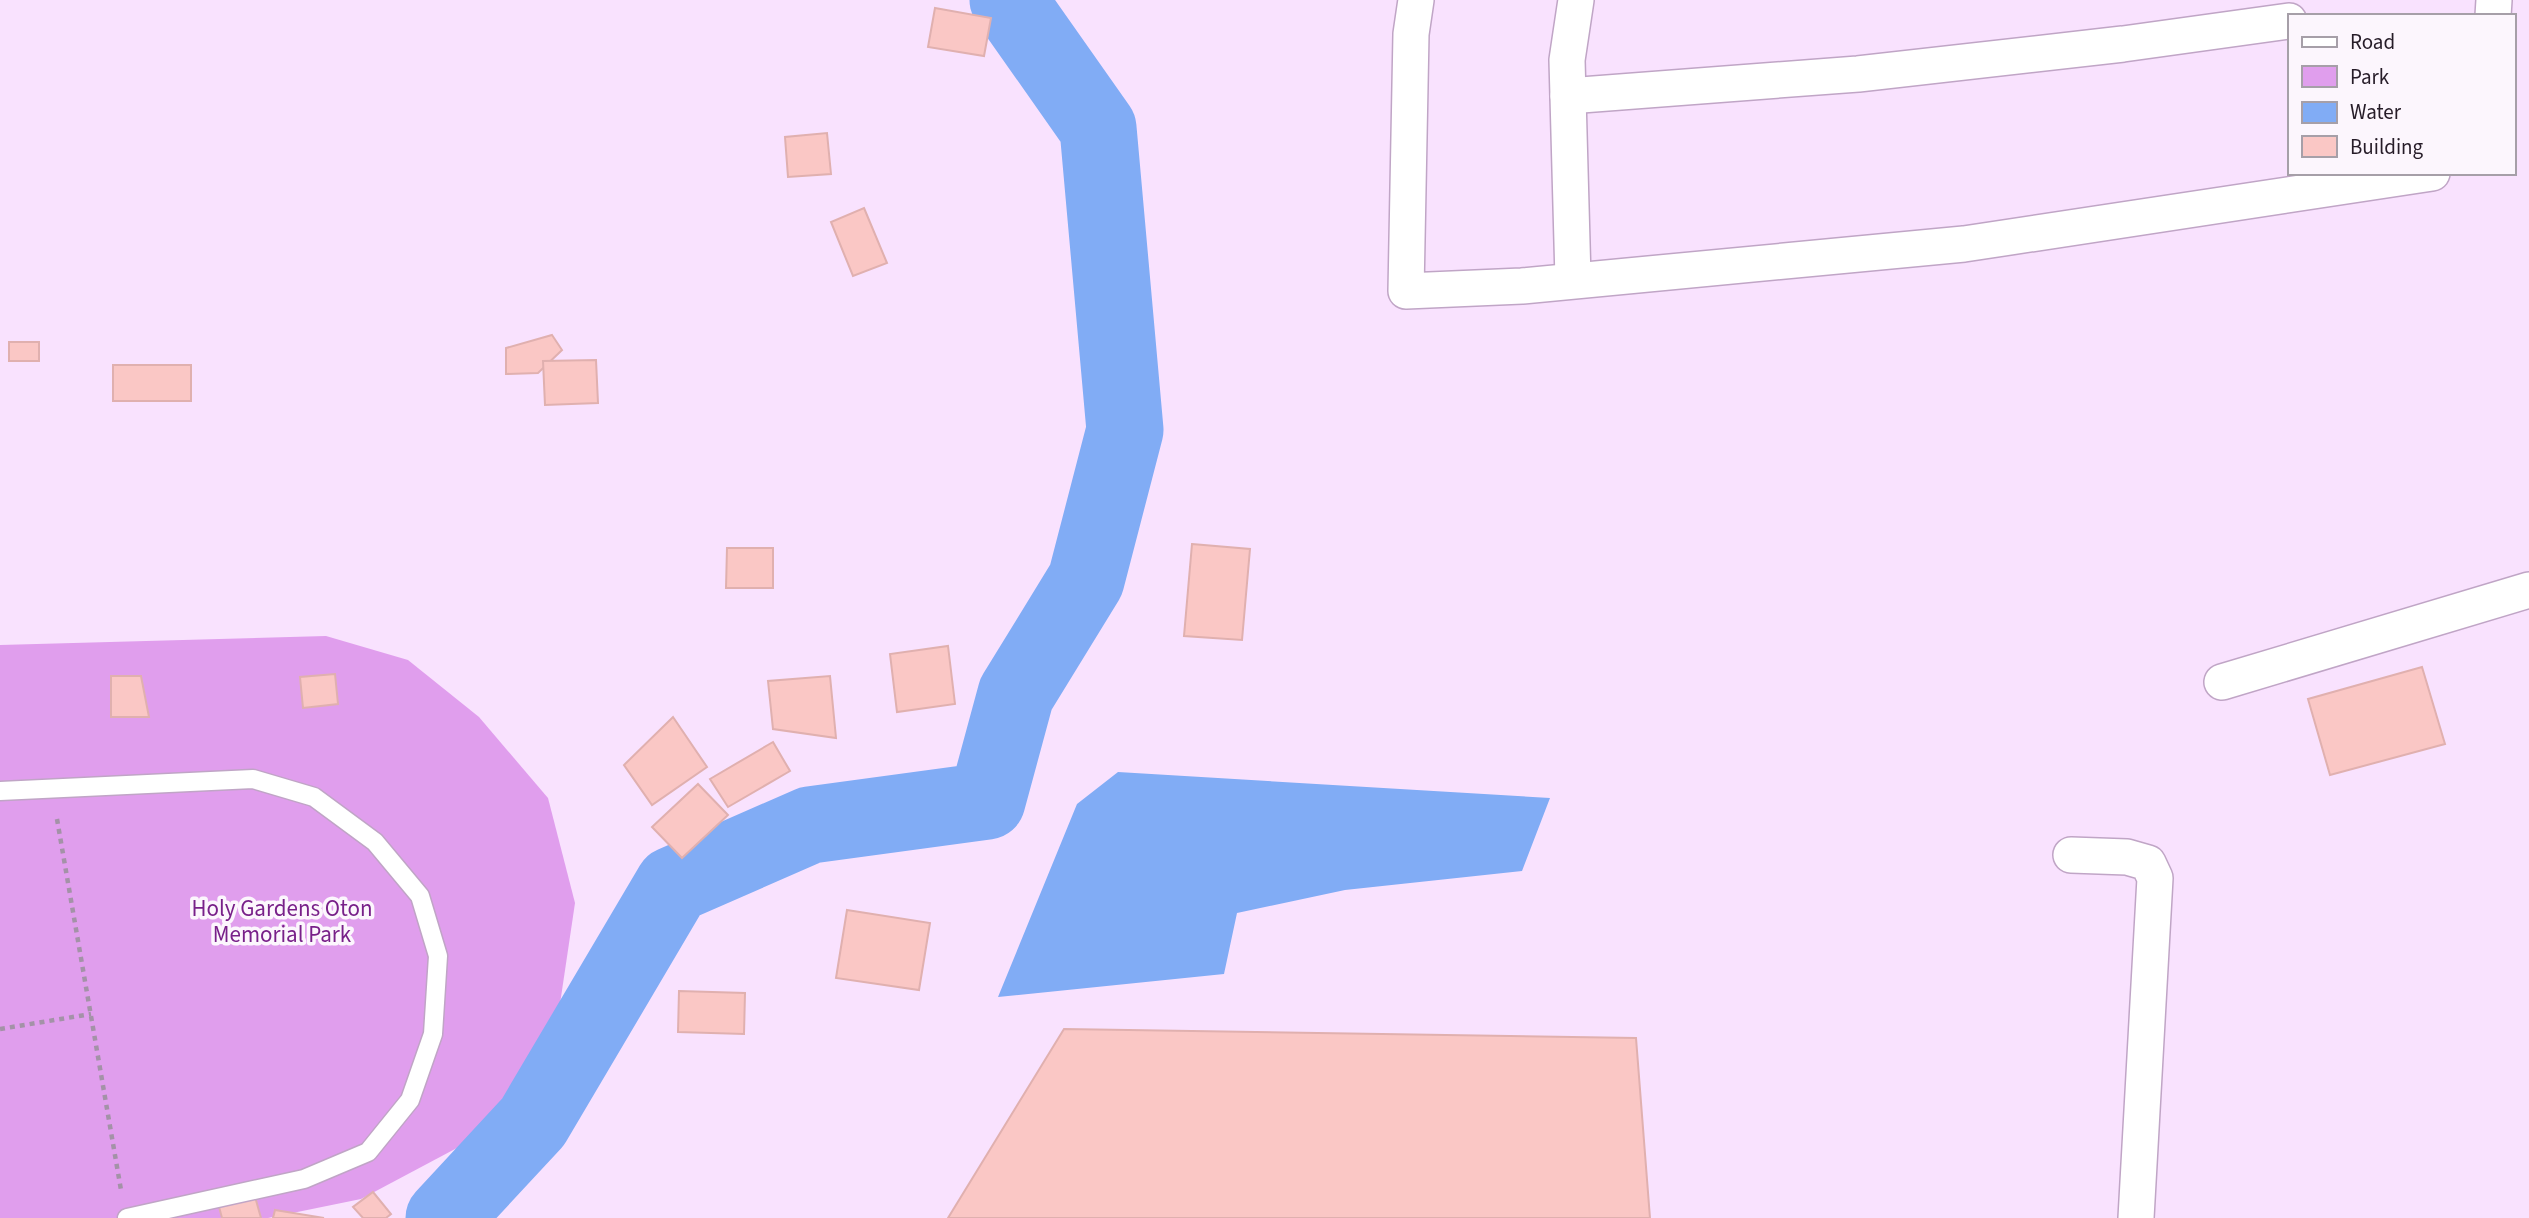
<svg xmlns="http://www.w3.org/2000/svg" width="2529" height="1218" viewBox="0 0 2529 1218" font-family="'Source Sans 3',sans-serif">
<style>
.green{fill:#e09eed}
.water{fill:#81acf5}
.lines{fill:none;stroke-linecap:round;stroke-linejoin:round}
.river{stroke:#81acf5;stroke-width:77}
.building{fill:#fac7c5;stroke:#e0b0af;stroke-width:2}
.lane-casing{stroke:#c0a5c6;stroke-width:21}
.street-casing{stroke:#c0a5c6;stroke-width:38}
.path{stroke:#a392a7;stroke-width:4.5;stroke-dasharray:5 5;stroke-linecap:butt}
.lane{stroke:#fff;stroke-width:18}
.street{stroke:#fff;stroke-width:35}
.labels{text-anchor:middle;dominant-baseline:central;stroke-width:7;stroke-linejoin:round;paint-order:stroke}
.park-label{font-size:23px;fill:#782089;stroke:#fcf6fd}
</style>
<rect width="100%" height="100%" fill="#f9e2fe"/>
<polygon class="green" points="326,636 408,660 479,717 548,798 575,903 557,1024 487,1132 361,1199 268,1218 0,1218 0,645"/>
<polygon class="water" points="1118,772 1550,798 1522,871 1345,890 1237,913 1224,974 998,997 1077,804"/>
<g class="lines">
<polyline class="river" points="444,1218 533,1122 673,885 810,825 987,801 1016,694 1086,580 1125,430 1098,128 1008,0"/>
</g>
<g class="building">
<polygon points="935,8 991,18 984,56 928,47"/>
<polygon points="827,133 831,174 788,177 785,137"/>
<polygon points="864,208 887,263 853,276 831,222"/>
<polygon points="552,335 562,350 538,373 506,374 506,348"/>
<rect x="9" y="342" width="30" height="19"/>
<polygon points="596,360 598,403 545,405 543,361"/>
<rect x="113" y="365" width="78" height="36"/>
<polygon points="1192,544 1250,549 1242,640 1184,636"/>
<polygon points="727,548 773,548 773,588 726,588"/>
<polygon points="948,646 955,704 897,712 890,654"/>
<polygon points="2422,667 2445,744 2330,775 2308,699"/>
<polygon points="335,674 338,704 303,708 300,677"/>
<polygon points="111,676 141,676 149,717 111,717"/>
<polygon points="830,676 836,738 773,729 768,681"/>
<polygon points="673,717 707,767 652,805 624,765"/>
<polygon points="773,742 790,771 728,807 710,779"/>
<polygon points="698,784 728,815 682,858 652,827"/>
<polygon points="847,910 930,923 919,990 836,978"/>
<polygon points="679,991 745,993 744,1034 678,1032"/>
<polygon points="1064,1029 1636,1038 1650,1218 948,1218"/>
<polygon points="373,1192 391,1214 386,1218 363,1218 353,1207"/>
<polygon points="254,1193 261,1218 222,1218 218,1203"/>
<polygon points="275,1210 324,1218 273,1218"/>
</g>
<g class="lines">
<g class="lane-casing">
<polyline id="lane" points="0,791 253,779 314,797 375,842 420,896 438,956 433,1034 410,1100 368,1152 304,1179 127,1218"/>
</g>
<g class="street-casing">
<g id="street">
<polyline points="1416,0 1411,34 1406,291 1522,286 1964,244 2432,173"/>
<polyline points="2493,16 2494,0"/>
<polyline points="1568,96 1858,74 2123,44 2289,21"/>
<polyline points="1573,279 1567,60 1576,0"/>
<polyline points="2222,682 2529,590"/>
<polyline points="2071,855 2127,857 2148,863 2155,878 2136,1218"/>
</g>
</g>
<g class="path">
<polyline points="57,819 121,1190"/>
<polyline points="0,1029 91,1014"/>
</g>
<use href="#lane" class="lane"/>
<use href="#street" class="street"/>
</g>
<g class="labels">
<g class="park-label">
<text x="282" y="908">Holy Gardens Oton<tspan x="282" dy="26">Memorial Park</tspan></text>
</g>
</g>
<rect x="2288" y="14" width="228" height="161" fill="#fcf6fd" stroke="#a69fa8" stroke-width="2"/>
<rect x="2302" y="37" width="35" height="10" fill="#ffffff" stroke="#a69fa8" stroke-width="2"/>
<text x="2350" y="49" font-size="21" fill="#261c28">Road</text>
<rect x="2302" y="66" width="35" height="21" fill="#e09eed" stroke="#a69fa8" stroke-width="2"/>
<text x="2350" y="84" font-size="21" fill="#261c28">Park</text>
<rect x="2302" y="102" width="35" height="21" fill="#81acf5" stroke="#a69fa8" stroke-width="2"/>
<text x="2350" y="119" font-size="21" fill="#261c28">Water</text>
<rect x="2302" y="136" width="35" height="21" fill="#fac7c5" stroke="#a69fa8" stroke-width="2"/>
<text x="2350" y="154" font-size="21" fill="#261c28">Building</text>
</svg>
